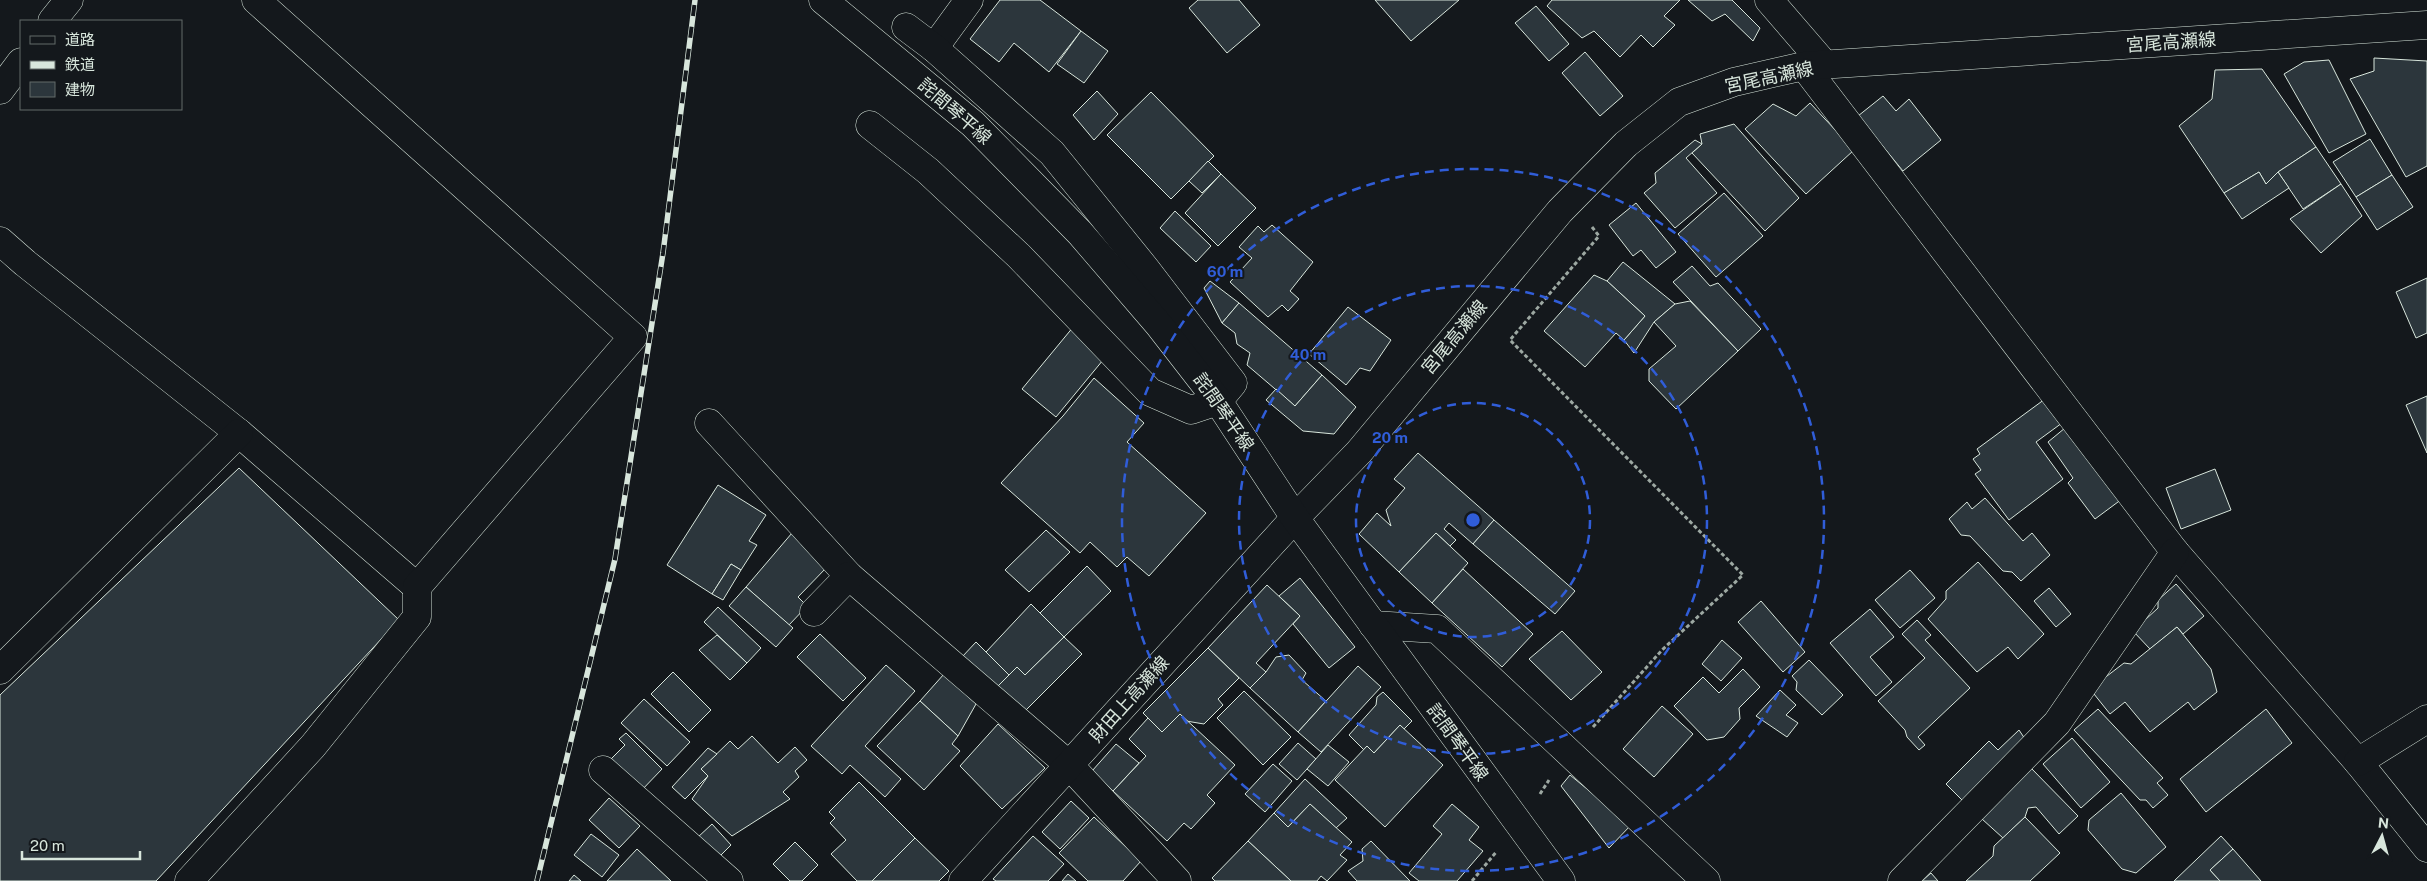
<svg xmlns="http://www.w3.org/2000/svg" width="2427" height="881" viewBox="0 0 2427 881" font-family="'Public Sans','Noto Sans JP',sans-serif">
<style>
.building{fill:#2c363c;stroke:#d8e6dc}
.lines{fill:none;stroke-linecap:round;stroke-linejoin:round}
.minor-casing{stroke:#d8e6dc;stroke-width:29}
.secondary-casing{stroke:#d8e6dc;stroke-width:29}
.primary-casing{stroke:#d8e6dc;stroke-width:29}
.path{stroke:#9da8a2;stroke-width:3;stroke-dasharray:4 2.5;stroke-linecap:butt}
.minor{stroke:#14181c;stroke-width:28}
.secondary{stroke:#14181c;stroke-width:28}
.primary{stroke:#14181c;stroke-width:28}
.rail-casing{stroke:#d8e6dc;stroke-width:5.5}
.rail{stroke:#14181c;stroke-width:4;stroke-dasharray:11;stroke-linecap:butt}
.ring{fill:none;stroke:#305dd8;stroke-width:2.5;stroke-dasharray:9 6}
.labels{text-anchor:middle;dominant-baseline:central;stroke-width:4;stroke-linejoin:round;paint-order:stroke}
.street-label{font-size:18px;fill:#d8e6dc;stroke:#14181c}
.centre{fill:#305dd8;stroke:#14181c;stroke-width:2.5}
.ring-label{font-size:15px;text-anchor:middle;font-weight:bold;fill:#305dd8;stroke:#14181c;stroke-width:4;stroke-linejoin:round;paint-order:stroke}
</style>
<rect width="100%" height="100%" fill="#14181c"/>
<g class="building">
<polygon points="1000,0 1040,0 1081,31 1049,72 1014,43 999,62 970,39"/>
<polygon points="1198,0 1239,0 1260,25 1227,53 1189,8"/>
<polygon points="1375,0 1459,0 1411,41"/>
<polygon points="1552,0 1680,0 1664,16 1675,25 1653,47 1641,35 1620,57 1594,31 1582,38 1547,6"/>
<polygon points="1688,0 1732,0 1760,28 1753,41 1725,14 1712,21"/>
<polygon points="1536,6 1569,44 1549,61 1515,23"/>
<polygon points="1081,31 1108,51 1084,83 1057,64"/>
<polygon points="1585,52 1623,96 1600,116 1562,73"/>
<polygon points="2374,58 2427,61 2427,166 2406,177 2350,79 2374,71"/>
<polygon points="2329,60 2366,134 2329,153 2284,74 2304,62"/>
<polygon points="2262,69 2316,147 2278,172 2266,184 2259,172 2224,193 2179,126 2212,99 2215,70"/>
<polygon points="1097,91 1118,114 1094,140 1073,115"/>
<polygon points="1151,92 1214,156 1171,199 1107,135"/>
<polygon points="1883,96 1896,111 1909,99 1941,140 1903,171 1858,116"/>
<polygon points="1810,103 1854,150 1806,194 1745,129 1773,104 1796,116"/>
<polygon points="1734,124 1799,198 1765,231 1692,153 1702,144 1700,134"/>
<polygon points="2370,139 2392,175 2356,197 2333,162"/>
<polygon points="1695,140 1702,144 1686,158 1717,193 1675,228 1644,193 1656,183 1655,173"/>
<polygon points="2316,147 2341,184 2303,209 2278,172"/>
<polygon points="1208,161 1221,174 1202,193 1189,181"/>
<polygon points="2259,172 2266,184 2278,172 2289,188 2242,219 2224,193"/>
<polygon points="1221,174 1256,208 1218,246 1185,213"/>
<polygon points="2392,175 2413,207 2377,230 2356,197"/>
<polygon points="2341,184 2362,216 2321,253 2290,219"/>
<polygon points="1724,193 1763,236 1716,277 1678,234"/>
<polygon points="1636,203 1676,252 1656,268 1641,250 1633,256 1609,225"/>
<polygon points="1175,211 1211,246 1196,262 1160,228"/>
<polygon points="1272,225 1313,262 1290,291 1299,299 1288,311 1282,305 1268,317 1230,282 1252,258 1239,247 1258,226 1264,232"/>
<polygon points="1623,262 1675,304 1654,322 1634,353 1624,340 1645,316 1607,281"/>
<polygon points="1692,266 1710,286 1718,283 1761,329 1738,351 1673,282"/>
<polygon points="1594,275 1607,281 1645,316 1624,340 1616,333 1585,367 1544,331"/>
<polygon points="2427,278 2427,333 2416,338 2396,292"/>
<polygon points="1210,281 1239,303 1222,323 1204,288"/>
<polygon points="1690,301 1738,351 1676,409 1649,381 1649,369 1676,346 1654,322 1675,304"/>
<polygon points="1239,303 1322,375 1295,406 1247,365 1250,353 1237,344 1235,333 1222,323"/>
<polygon points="1348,307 1391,340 1370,371 1360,368 1346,385 1309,354"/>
<polygon points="1074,326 1108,354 1056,417 1022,389"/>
<polygon points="1322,375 1356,407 1334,434 1303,431 1266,400 1276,389 1295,406"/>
<polygon points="1094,378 1144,423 1127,442 1206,513 1149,576 1127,557 1117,567 1090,542 1080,553 1001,483 1063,416"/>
<polygon points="2427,396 2427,453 2406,405"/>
<polygon points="2045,399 2062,423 2036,442 2063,479 2009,520 1975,474 1981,470 1973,459 1980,454 1977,449"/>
<polygon points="2065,428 2122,499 2095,519 2068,483 2073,478 2048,442"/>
<polygon points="1418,453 1494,520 1473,544 1449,523 1444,529 1456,540 1450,546 1436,533 1399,572 1359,534 1377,513 1391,526 1386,510 1405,488 1394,479"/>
<polygon points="239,468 399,620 156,881 0,881 0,695"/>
<polygon points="2215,469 2231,510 2181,529 2166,488"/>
<polygon points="718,485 766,515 749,541 757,545 741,570 731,564 712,594 667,565"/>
<polygon points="1985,498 2023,541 2032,533 2050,555 2021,581 2012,572 2003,571 1970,536 1961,535 1949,519 1967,502 1972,509"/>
<polygon points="1494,520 1575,591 1555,614 1473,544"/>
<polygon points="1046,530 1070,552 1029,592 1005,570"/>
<polygon points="792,533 827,567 798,597 807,606 789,625 746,587"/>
<polygon points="1436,533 1468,563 1432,603 1399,572"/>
<polygon points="1978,562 2044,634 2018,659 2008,647 1977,672 1928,619 1946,599 1946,591"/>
<polygon points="731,564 741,570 723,600 712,594"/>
<polygon points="1087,566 1111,591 1064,637 1040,613"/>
<polygon points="1463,569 1533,634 1502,667 1432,603"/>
<polygon points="1910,570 1935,598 1900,628 1875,600"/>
<polygon points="1300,578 1355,647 1329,668 1293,624 1300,616 1279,596"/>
<polygon points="2176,584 2204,616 2183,634 2177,627 2150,649 2133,631 2158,608 2158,600"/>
<polygon points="1267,585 1300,616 1256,663 1266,672 1250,688 1208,648"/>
<polygon points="746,587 793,628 776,647 729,606"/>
<polygon points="2049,588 2071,614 2056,627 2034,601"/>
<polygon points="1761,601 1805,652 1783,672 1738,622"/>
<polygon points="1031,604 1064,637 1025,675 1017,667 1009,675 986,652"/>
<polygon points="718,607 761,648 747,663 704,622"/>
<polygon points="1870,609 1894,637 1870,657 1892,682 1876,696 1830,643"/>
<polygon points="1917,620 1931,635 1925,640 1970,688 1918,737 1925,745 1919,750 1907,737 1905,730 1878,701 1925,658 1902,634"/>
<polygon points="2177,627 2211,669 2217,692 2194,710 2188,702 2150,732 2125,702 2110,714 2090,689 2124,663 2131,664"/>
<polygon points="1562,631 1602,672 1571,700 1529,659"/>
<polygon points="820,634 866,678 843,701 797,657"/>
<polygon points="717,635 747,663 730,680 699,650"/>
<polygon points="1064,637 1082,654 1022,714 995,689 1017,667 1025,675"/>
<polygon points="1722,640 1742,658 1721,681 1702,664"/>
<polygon points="976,642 1009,675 995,689 962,657"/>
<polygon points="1208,648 1239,678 1218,699 1223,705 1204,724 1186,721 1180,714 1162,732 1143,713"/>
<polygon points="1289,655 1306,673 1302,680 1326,701 1298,732 1250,688 1266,672 1276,657"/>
<polygon points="1809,660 1843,695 1822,715 1796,690 1797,682 1792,676"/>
<polygon points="886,665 915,691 865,746 901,779 885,797 850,765 842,774 811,746"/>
<polygon points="1358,666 1381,687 1321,752 1298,732"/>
<polygon points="1743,669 1760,687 1739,708 1740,719 1724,737 1707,740 1674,706 1703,677 1719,693"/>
<polygon points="673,672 711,710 689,732 651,694"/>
<polygon points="944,674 976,704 958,736 920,701"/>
<polygon points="1780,690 1796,705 1786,715 1798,723 1787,737 1756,716"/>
<polygon points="1244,691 1291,737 1263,765 1217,718"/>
<polygon points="1383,692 1412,721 1404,729 1400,725 1374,753 1367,746 1364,750 1349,735 1376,705 1377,697"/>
<polygon points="644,699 690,742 667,766 621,723"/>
<polygon points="920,701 958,736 952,744 960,751 924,790 877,746"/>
<polygon points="1662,706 1693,734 1654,777 1623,749"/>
<polygon points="2098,709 2163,778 2157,783 2168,795 2153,808 2146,800 2140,800 2074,730"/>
<polygon points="2266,709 2292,743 2206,812 2180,779"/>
<polygon points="1180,714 1235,765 1207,795 1215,803 1191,829 1184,823 1167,841 1113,791 1146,756 1129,739 1148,718 1162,732"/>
<polygon points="998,724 1045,768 1002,809 960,766"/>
<polygon points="1400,725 1443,765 1385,827 1335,780 1367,746 1374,753"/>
<polygon points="2019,730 2025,739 1963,801 1946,784 1989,741 1998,750"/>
<polygon points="626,733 662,769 639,793 607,763 625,745 619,739"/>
<polygon points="752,736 778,763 795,747 807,760 795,771 799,777 783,792 790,799 732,836 692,799 708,776 701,769 730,741 738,749"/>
<polygon points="2072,738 2110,782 2081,808 2043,764"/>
<polygon points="1298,743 1316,759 1297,780 1279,764"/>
<polygon points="1116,744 1139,763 1113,791 1092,771"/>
<polygon points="1328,745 1349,762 1328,786 1307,769"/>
<polygon points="708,748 717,754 701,769 708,776 685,799 672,787"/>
<polygon points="1273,764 1292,781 1265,812 1245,794"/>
<polygon points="2030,767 2078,816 2059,834 2036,807 2028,808 2025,817 2003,838 1982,819"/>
<polygon points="1570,775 1631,825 1609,848 1561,786"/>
<polygon points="1305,779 1347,818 1336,828 1310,804 1288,827 1274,813"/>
<polygon points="859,782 915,838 872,881 857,881 831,854 846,840 830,823 835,818 829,812"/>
<polygon points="2121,793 2166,847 2136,873 2122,869 2088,830 2089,820"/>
<polygon points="609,798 640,826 619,848 589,820"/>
<polygon points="1071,801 1089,818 1060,849 1042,832"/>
<polygon points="1310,804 1352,842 1340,855 1347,860 1327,881 1321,876 1317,881 1291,881 1248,841 1274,813 1288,827"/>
<polygon points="1452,804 1479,827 1469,840 1483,851 1457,881 1419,881 1409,873 1442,834 1433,826"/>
<polygon points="1094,817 1141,861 1123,881 1088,881 1059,853"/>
<polygon points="2025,817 2060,853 2030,881 1966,881 1993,856 1994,846"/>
<polygon points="712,824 731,845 718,858 697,838"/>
<polygon points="591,834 619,855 602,877 574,855"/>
<polygon points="1033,836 1064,864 1048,881 996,881 993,879"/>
<polygon points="2221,836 2233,849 2210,870 2220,881 2174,881"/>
<polygon points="915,838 949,871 939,881 872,881"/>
<polygon points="1248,841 1291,881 1215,881 1212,878"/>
<polygon points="1371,841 1410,881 1357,881 1348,871 1363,861 1362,849"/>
<polygon points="795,842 818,865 802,881 790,881 773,864"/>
<polygon points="637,849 671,881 607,881"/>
<polygon points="2233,849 2261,881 2220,881 2210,870"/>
<polygon points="1931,873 1938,881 1922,881"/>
<polygon points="1068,874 1076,881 1062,881"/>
<polygon points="574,875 581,881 569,881"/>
</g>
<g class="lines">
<g class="minor-casing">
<g id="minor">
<polyline points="1769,0 1825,65"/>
<polyline points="52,21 69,0"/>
<polyline points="934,48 969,0"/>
<polyline points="1804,66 2175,552 2358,762 2427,848"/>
<polyline points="0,90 21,62"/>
<polyline points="870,125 928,171 1019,256 1150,392 1191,410 1218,401 1233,383 1145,268 1052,153 934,48 906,27"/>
<polyline points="0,241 25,263 239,433 417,587"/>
<polyline points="709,423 849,576 1069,765 1177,881"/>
<polyline points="814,612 849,576"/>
<polyline points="1373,625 1437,629 1706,881"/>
<polyline points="0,670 239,433"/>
<polyline points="2358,762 2427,719"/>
<polyline points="603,770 729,881"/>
<polyline points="189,881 313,746 417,617 417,587 633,337 256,0"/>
<polyline points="1902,881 2057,723 2175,552"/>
</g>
</g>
<g class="secondary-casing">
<polyline id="secondary" points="963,881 1295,518 1359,452 1560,211 1626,144 1679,102 1734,82 1804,66 2427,25"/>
</g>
<g class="primary-casing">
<polyline id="primary" points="823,0 973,124 1080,233 1159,325 1218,401 1295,518 1561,881"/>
</g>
<g class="path">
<polyline points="1592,227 1599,236 1510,340 1743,575 1662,650 1593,727"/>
<polyline points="1540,794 1549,780"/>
<polyline points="1472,881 1497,851"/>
</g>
<use href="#minor" class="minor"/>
<use href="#secondary" class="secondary"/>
<use href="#primary" class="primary"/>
<g class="rail-casing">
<polyline id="rail" points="537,881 615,559 663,253 695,0"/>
</g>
<use href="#rail" class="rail"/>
</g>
<g class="ring">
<circle cx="1473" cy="520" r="117"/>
<circle cx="1473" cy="520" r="234"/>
<circle cx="1473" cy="520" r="351"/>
</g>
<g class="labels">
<g class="street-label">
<text transform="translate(2171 42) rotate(-4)">宮尾高瀬線</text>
<text transform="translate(1769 77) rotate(-12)">宮尾高瀬線</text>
<text transform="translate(955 111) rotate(41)">詫間琴平線</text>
<text transform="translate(1454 337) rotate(-50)">宮尾高瀬線</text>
<text transform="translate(1224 412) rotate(55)">詫間琴平線</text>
<text transform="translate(1129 699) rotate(-48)">財田上高瀬線</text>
<text transform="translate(1458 742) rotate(54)">詫間琴平線</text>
</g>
</g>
<circle cx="1473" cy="520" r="8" class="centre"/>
<g class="ring-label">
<text x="1225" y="277">60 m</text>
<text x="1308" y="360">40 m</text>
<text x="1390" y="443">20 m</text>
</g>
<rect x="20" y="20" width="162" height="90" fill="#14181c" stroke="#626a69"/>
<rect x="30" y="36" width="25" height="8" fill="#14181c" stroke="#626a69"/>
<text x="65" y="45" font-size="15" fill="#d8e6dc">道路</text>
<rect x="30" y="61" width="25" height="8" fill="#d8e6dc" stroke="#626a69"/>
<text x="65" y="70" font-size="15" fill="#d8e6dc">鉄道</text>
<rect x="30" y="82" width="25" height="15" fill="#2c363c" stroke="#626a69"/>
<text x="65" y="95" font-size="15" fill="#d8e6dc">建物</text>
<g transform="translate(2382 836) rotate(6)" stroke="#14181c" stroke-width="4" paint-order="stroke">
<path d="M0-4L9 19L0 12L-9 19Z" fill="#d8e6dc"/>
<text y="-8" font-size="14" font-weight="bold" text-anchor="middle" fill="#d8e6dc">N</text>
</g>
<path d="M22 851v8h118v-8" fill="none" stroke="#d8e6dc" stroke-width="2.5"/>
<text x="30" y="851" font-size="15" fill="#d8e6dc" stroke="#14181c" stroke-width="4" paint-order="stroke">20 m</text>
</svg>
